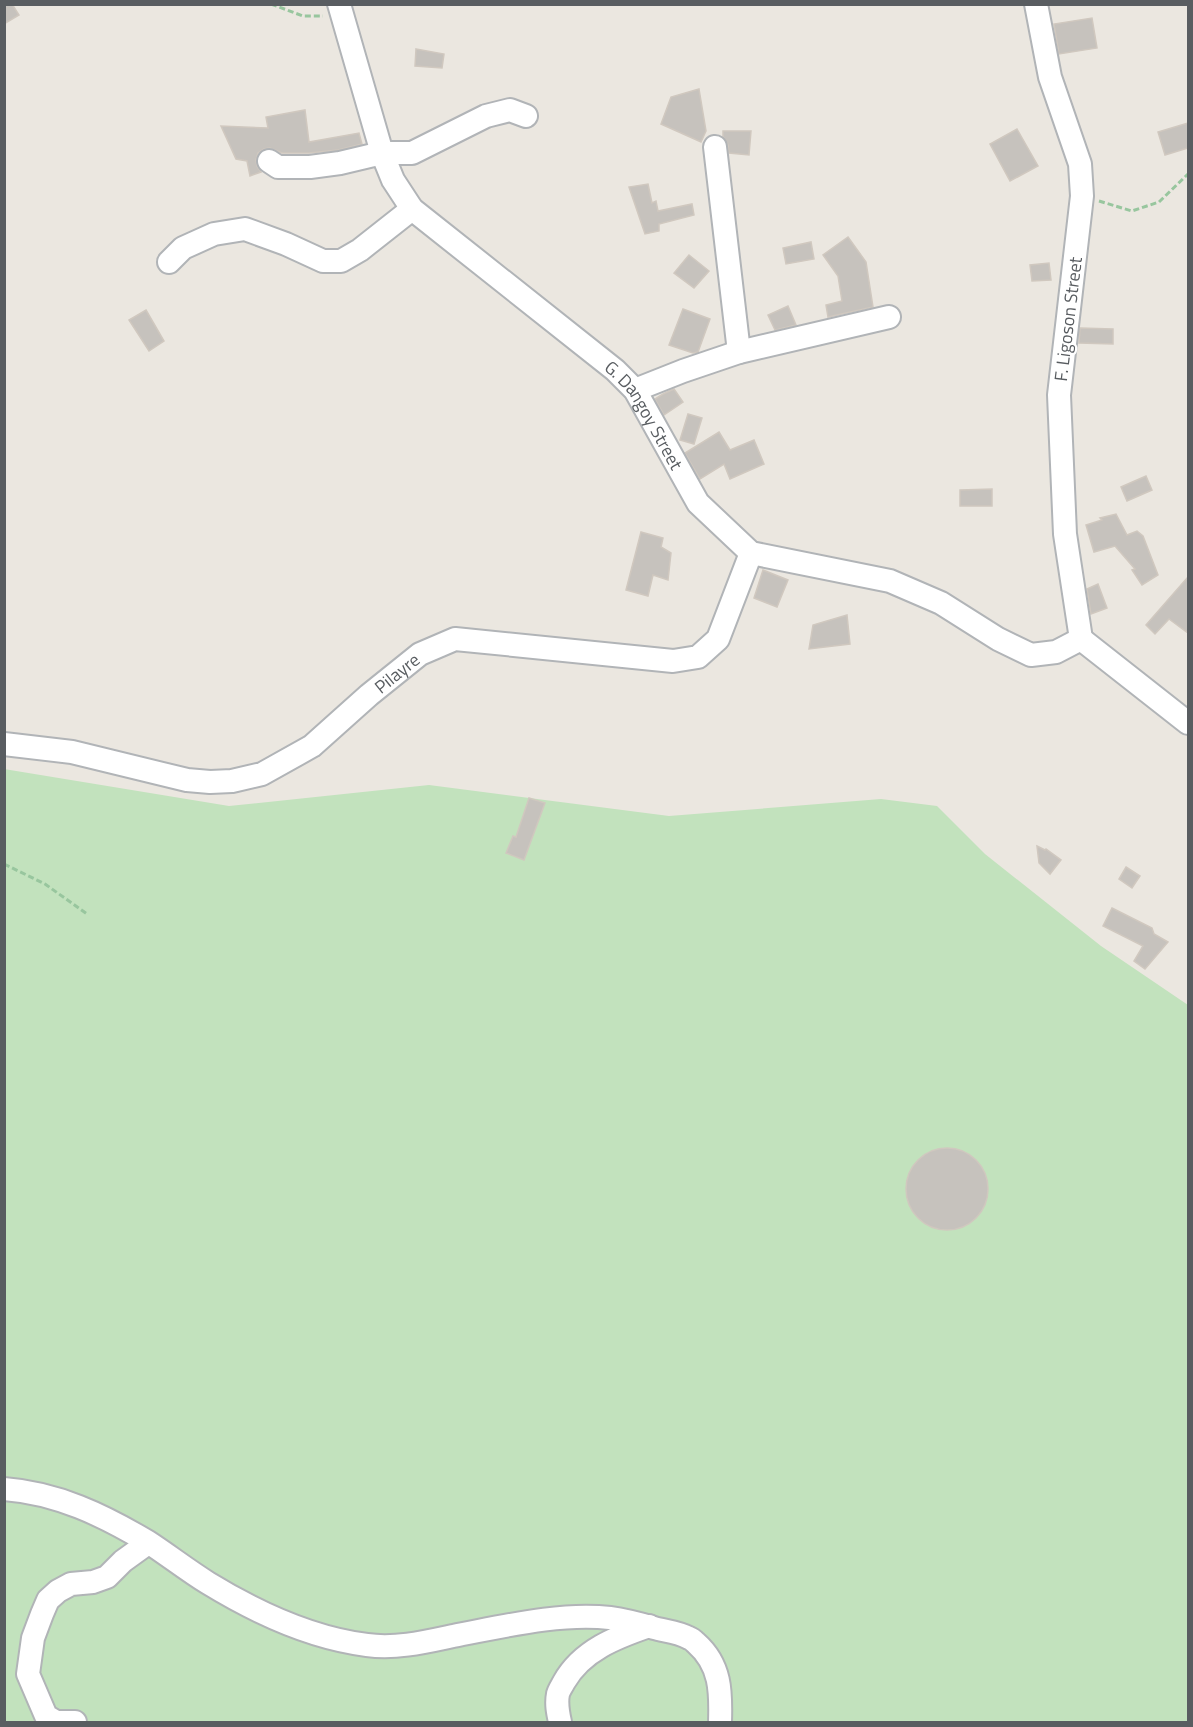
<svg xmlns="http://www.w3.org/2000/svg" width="1193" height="1727" viewBox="0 0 1193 1727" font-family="'Titillium Web',sans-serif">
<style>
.green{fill:#c2e2bd}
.building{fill:#c6c2bd;stroke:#d0c8bf;stroke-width:1.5}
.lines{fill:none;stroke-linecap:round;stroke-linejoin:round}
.minor-casing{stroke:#b1b4b7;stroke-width:26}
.path{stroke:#98c69e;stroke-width:3;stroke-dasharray:6 3;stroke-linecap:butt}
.minor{stroke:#fff;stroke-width:22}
.labels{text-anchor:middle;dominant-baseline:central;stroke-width:4.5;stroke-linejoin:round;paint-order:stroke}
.street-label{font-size:18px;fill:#595d61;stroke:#fff}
</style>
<rect width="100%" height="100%" fill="#ebe7e0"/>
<polygon class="green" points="4,769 229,806 429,785 669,816 881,799 937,806 985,854 1101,946 1188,1005 1188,1722 5,1722"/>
<g class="building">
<polygon points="4,4 12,4 19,15 4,24"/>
<polygon points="1092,18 1097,48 1059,54 1054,24"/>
<polygon points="416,49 444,54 442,68 415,66"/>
<polygon points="699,89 706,131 701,142 661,124 671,97"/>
<polygon points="305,110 309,142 359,133 362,144 338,150 309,153 282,153 270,148 264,149 258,153 256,160 257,166 261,172 250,176 247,161 236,159 221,126 268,128 266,117"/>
<polygon points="1188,123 1188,148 1165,155 1158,132"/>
<polygon points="1017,129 1038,166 1010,181 990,144"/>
<polygon points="723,131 751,131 749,155 729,153 728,145 723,137"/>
<polygon points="648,184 652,203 656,201 658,211 692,204 694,215 659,224 659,231 645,234 629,187"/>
<polygon points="848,237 866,262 873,307 828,317 826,305 842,301 838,276 823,255"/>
<polygon points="811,242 814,259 786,264 783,248"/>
<polygon points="689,255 709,271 694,288 674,273"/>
<polygon points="1049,263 1051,280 1032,281 1030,265"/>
<polygon points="788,306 796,325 775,330 768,315"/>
<polygon points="683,309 710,319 698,352 693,353 669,345"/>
<polygon points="146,310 164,341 149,351 129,320"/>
<polygon points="1080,328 1113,329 1113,344 1079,343"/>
<polygon points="674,389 683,402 664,415 655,399 663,394"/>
<polygon points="688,414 702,418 694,444 680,440"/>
<polygon points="719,432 730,450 754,440 764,464 730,479 724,464 700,479 685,453"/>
<polygon points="1146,476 1152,490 1127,501 1121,487"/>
<polygon points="992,489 992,506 960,506 960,490"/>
<polygon points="1116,514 1127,535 1137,531 1143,536 1158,575 1142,585 1132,570 1135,569 1115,546 1094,552 1086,525 1102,520 1100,518"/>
<polygon points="641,532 663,538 661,547 671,553 668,580 653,575 648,596 626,590"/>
<polygon points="763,570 788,580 777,607 754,598"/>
<polygon points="1188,577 1188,633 1169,619 1155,634 1146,625"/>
<polygon points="1098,584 1107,608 1091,614 1087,589"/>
<polygon points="847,615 850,644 809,649 813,625"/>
<polygon points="529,798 545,803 524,860 506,853 513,836 516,837"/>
<polygon points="1037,846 1045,850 1046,849 1061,860 1050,874 1039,863"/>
<polygon points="1126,867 1140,876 1132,888 1119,879"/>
<polygon points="1112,908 1152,928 1154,934 1168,942 1145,969 1134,961 1143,946 1103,926"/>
<circle cx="947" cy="1189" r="41"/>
</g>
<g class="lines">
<g class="minor-casing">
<g id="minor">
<path id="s1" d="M339,4L382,153L393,180L412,209L615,370L635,390L698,503L751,553L890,581L941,603L998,639L1031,655L1056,652L1081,639"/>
<polyline points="1036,4 1050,77 1080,164 1082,196 1059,395 1065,534 1081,639"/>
<polyline points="715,147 739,352"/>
<polyline points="269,161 278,167 310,167 340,163 382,153 412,153 486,116 510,110 526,116"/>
<polyline points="169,262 183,248 214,234 245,229 286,244 323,261 341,261 360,250 412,209"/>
<polyline points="635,390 683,371 739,352 889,317"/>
<polyline points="1081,639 1188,723"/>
<path id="s2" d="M4,744L72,752L187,780L210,782L232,781L262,774L312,746L369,695L420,654L455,639L673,661L698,657L718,639L751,553"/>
<path d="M4,1489C57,1493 103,1515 148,1542C168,1555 187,1570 208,1583C257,1613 310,1638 367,1645C396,1649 425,1642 453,1636C501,1627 561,1612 610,1618C625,1620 640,1624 654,1628C665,1631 679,1632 689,1638C692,1639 694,1641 696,1643C721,1665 721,1692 720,1722"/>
<polyline points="75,1722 56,1722 46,1716 28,1674 33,1638 42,1614 48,1600 58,1591 71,1584 93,1582 107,1577 123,1561 148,1543"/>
<path d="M560,1722C558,1713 556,1704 558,1694C559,1690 562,1686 564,1682C582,1650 617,1637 649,1626"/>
</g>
</g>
<g class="path">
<polyline points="271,4 303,16 323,16"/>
<polyline points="1099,201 1132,211 1159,202 1188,174"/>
<polyline points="4,864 45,884 87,914"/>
</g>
<use href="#minor" class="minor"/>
</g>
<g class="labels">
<g class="street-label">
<text transform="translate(1068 319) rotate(-83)">F. Ligoson Street</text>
<text stroke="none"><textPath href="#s1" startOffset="532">G. Dangoy Street</textPath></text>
<text stroke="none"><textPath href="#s2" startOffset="432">Pilayre</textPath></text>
</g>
</g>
<rect width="1193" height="1727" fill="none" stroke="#595d61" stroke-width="12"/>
</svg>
